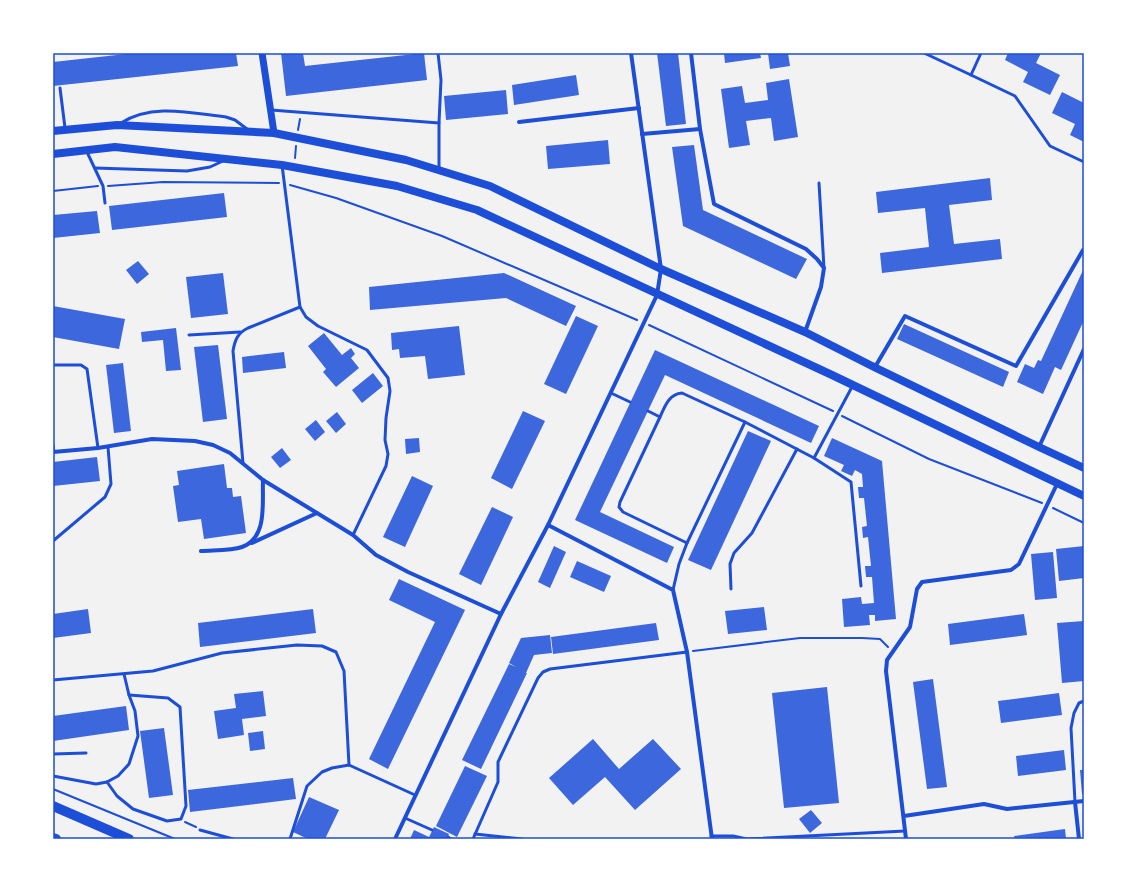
<svg xmlns="http://www.w3.org/2000/svg" width="1137" height="892" viewBox="0 0 1137 892" font-family="'Noto Serif',serif">
<style>
.building{fill:#3d67dc}
.lines{fill:none;stroke-linecap:round;stroke-linejoin:round}
.path{stroke:#1d4ed8;stroke-width:2}
.service{stroke:#1d4ed8;stroke-width:3}
.minor{stroke:#1d4ed8;stroke-width:4}
.tertiary{stroke:#1d4ed8;stroke-width:7}
.secondary{stroke:#1d4ed8;stroke-width:8}
.trunk{stroke:#1d4ed8;stroke-width:10}
.neatline{fill:none;stroke:#1d4ed8;stroke-width:1.5}
</style>
<rect width="100%" height="100%" fill="#f2f2f2"/>
<g class="building">
<polygon points="135,53 236,53 238,66 53,86 53,62"/>
<polygon points="281,53 303,53 305,66 424,53 427,80 286,96"/>
<polygon points="657,53 678,53 686,124 666,126"/>
<polygon points="724,53 760,53 761,58 725,63"/>
<polygon points="768,53 788,53 790,66 770,69"/>
<polygon points="1008,53 1041,53 1036,63 1060,75 1050,95 1023,82 1028,72 1005,60"/>
<polygon points="576,75 579,95 514,105 512,85"/>
<polygon points="789,79 798,137 774,141 771,118 746,121 750,145 729,148 721,89 742,86 745,103 768,100 766,83"/>
<polygon points="506,90 508,114 446,120 444,96"/>
<polygon points="1062,92 1084,103 1084,142 1070,135 1075,124 1052,113"/>
<polygon points="608,140 610,164 548,169 546,146"/>
<polygon points="694,145 703,210 807,259 796,279 683,226 672,147"/>
<polygon points="990,178 992,200 949,205 954,244 1000,239 1002,259 882,273 880,253 929,247 925,208 878,213 876,192"/>
<polygon points="224,193 227,217 112,230 109,206"/>
<polygon points="97,211 100,233 53,238 53,215"/>
<polygon points="138,261 149,274 137,284 126,270"/>
<polygon points="1084,268 1084,320 1061,370 1055,367 1043,394 1017,382 1025,364 1034,368 1038,360 1041,361"/>
<polygon points="223,273 228,314 191,318 186,277"/>
<polygon points="504,273 576,306 566,326 506,298 370,310 369,287"/>
<polygon points="53,306 125,319 119,349 53,337"/>
<polygon points="576,316 598,326 566,394 544,384"/>
<polygon points="904,324 1009,372 1003,387 897,339"/>
<polygon points="459,326 465,375 428,379 425,356 400,358 399,349 392,350 391,333"/>
<polygon points="176,328 181,370 166,371 163,340 142,342 141,332"/>
<polygon points="324,333 342,355 351,348 355,354 351,358 359,368 336,387 323,372 326,369 308,346"/>
<polygon points="218,345 227,419 203,422 194,347"/>
<polygon points="655,350 819,426 811,443 665,375 600,512 674,547 667,563 575,520"/>
<polygon points="284,352 286,368 243,373 242,357"/>
<polygon points="123,363 131,431 114,433 106,365"/>
<polygon points="373,373 383,386 362,403 352,390"/>
<polygon points="523,411 545,421 512,489 491,478"/>
<polygon points="337,412 346,424 336,433 326,421"/>
<polygon points="316,420 325,432 315,441 305,429"/>
<polygon points="748,431 771,441 711,570 688,560"/>
<polygon points="419,438 420,452 406,454 405,439"/>
<polygon points="832,438 882,461 896,619 875,621 875,615 869,615 870,625 844,627 842,599 861,597 862,604 874,603 872,577 866,577 865,566 871,566 868,537 863,538 862,527 867,526 864,498 859,498 858,487 863,487 862,474 855,470 852,476 841,471 844,465 824,456"/>
<polygon points="282,448 291,460 280,468 271,457"/>
<polygon points="97,457 100,481 53,486 53,462"/>
<polygon points="224,464 227,488 232,488 233,497 241,496 246,533 204,539 201,519 178,522 173,486 179,485 177,471"/>
<polygon points="412,476 433,486 405,547 383,537"/>
<polygon points="492,507 513,517 481,585 459,574"/>
<polygon points="554,546 566,552 550,588 538,582"/>
<polygon points="1084,546 1084,578 1059,581 1056,549"/>
<polygon points="1053,552 1057,598 1035,600 1031,554"/>
<polygon points="577,561 611,576 604,592 570,577"/>
<polygon points="399,579 465,610 388,769 369,759 435,622 389,600"/>
<polygon points="764,607 767,630 728,634 725,611"/>
<polygon points="88,609 91,633 53,638 53,614"/>
<polygon points="313,609 316,633 200,647 198,623"/>
<polygon points="1024,614 1027,635 950,645 948,624"/>
<polygon points="1084,621 1084,681 1062,683 1057,623"/>
<polygon points="656,623 659,640 553,654 551,637"/>
<polygon points="550,635 552,653 534,655 526,673 527,673 481,769 462,760 509,664 516,667 509,663 521,638"/>
<polygon points="933,679 947,787 927,789 913,682"/>
<polygon points="827,687 839,803 784,808 772,693"/>
<polygon points="263,691 266,716 242,719 244,735 218,739 214,711 236,708 234,694"/>
<polygon points="1059,693 1062,715 1001,723 998,701"/>
<polygon points="126,706 129,730 53,741 53,716"/>
<polygon points="164,728 173,795 149,798 140,731"/>
<polygon points="263,731 265,749 250,751 248,733"/>
<polygon points="593,739 619,769 653,739 681,769 635,810 605,777 573,805 549,778"/>
<polygon points="1064,750 1066,770 1018,776 1016,756"/>
<polygon points="465,766 487,776 457,837 436,826"/>
<polygon points="1080,770 1084,770 1084,794 1082,794"/>
<polygon points="293,778 296,799 190,812 188,790"/>
<polygon points="309,797 339,810 325,839 308,839 293,832"/>
<polygon points="811,810 822,823 810,833 799,819"/>
<polygon points="434,827 449,834 447,839 410,839 414,830 429,837"/>
<polygon points="1065,829 1066,839 1015,839 1014,836"/>
</g>
<g class="lines">
<g class="path">
<polyline points="298,130 300,119"/>
<polyline points="295,158 296,146"/>
<polyline points="290,185 336,198 442,236 637,320"/>
<polyline points="108,186 163,182 279,183"/>
<polyline points="53,191 98,186"/>
<polyline points="649,325 833,411"/>
<polyline points="842,416 929,459 1042,503"/>
<polyline points="1053,508 1084,523"/>
<polyline points="693,651 800,638 862,638 880,639 888,647"/>
<polyline points="53,789 175,839"/>
<polyline points="185,822 196,827"/>
</g>
<g class="service">
<polyline points="438,53 441,80 439,123 439,169"/>
<polyline points="924,53 971,75 981,53"/>
<polyline points="971,75 1015,96 1050,146 1084,162"/>
<polyline points="60,88 65,128"/>
<polyline points="271,110 439,123"/>
<path d="M121,123C152,103 191,113 226,117L235,120L247,129"/>
<polyline points="87,152 103,186 105,203"/>
<polyline points="282,165 300,307 306,317 318,326 367,350 388,378 390,391 386,418 385,440 388,454 386,466 353,535"/>
<polyline points="95,168 187,171 210,167 223,161"/>
<polyline points="819,183 824,268"/>
<polyline points="189,335 240,332"/>
<polyline points="53,365 81,365 87,369 98,448"/>
<polyline points="611,393 630,402"/>
<path d="M648,411L660,417C665,406 669,394 682,393L745,422L814,458L851,482L861,586"/>
<polyline points="660,417 620,502 619,507 623,512 687,543"/>
<polyline points="53,445 54,452"/>
<polyline points="814,458 853,385"/>
<path d="M243,463L233,351C235,339 238,333 248,328L300,307"/>
<polyline points="53,541 105,497 111,484 108,447"/>
<polyline points="731,589 730,564 734,553 752,533 797,449"/>
<polyline points="673,590 679,564 687,543 745,422"/>
<polyline points="53,680 153,671 222,653 297,645 322,646 336,652 344,671 349,765"/>
<polyline points="53,754 86,753"/>
<polyline points="53,776 96,784 107,782 118,776 129,764 138,736 135,711 129,695 124,674"/>
<polyline points="107,782 117,796 133,809 167,821 181,819 186,806 180,707 168,698 129,695"/>
<polyline points="1075,802 1071,728 1074,713 1079,703 1084,701"/>
<polyline points="405,818 432,830"/>
<polyline points="200,830 233,839"/>
<polyline points="475,834 522,839"/>
<polyline points="711,836 733,836 747,839 905,831"/>
<polyline points="448,837 451,839"/>
<polyline points="290,839 307,786 322,772 332,768 349,765 415,795"/>
<polyline points="473,839 498,782 498,762 538,678 543,672 550,669 687,652"/>
</g>
<g class="minor">
<polyline points="519,122 639,108"/>
<polyline points="700,129 714,204 806,249 817,259 824,268 821,287 805,332"/>
<polyline points="642,134 700,129 691,53"/>
<polyline points="875,367 905,316 1016,366 1083,250"/>
<polyline points="1039,447 1084,349"/>
<polyline points="53,452 98,448 152,439 195,441 213,445 230,453 263,480 353,535 376,555 408,572 501,614"/>
<polyline points="548,525 673,590 687,652 712,839"/>
<polyline points="252,543 317,513"/>
<path d="M201,551C213,550 231,551 242,547C268,538 262,502 263,480"/>
<polyline points="1075,802 1079,839"/>
<polyline points="904,816 984,804 1007,809 1084,801"/>
<polyline points="395,839 501,614 548,525 657,295 661,269 631,53"/>
<polyline points="906,839 886,671 887,660 910,627 917,589 922,582 1011,570 1019,564 1057,484"/>
</g>
<polyline class="tertiary" points="262,53 274,133"/>
<g class="secondary">
<polyline points="53,131 117,125 274,133 406,160 490,186 661,269 805,332 874,367 1039,447 1084,468"/>
<polyline points="53,154 115,147 282,165 397,186 477,210 832,375 1084,496"/>
</g>
<g class="trunk">
<polyline points="53,806 129,839"/>
<polyline points="53,838 56,839"/>
</g>
</g>
<rect width="1137" height="892" fill="none" stroke="#ffffff" stroke-width="108"/>
<rect x="54" y="54" width="1029" height="784" class="neatline"/>
</svg>
